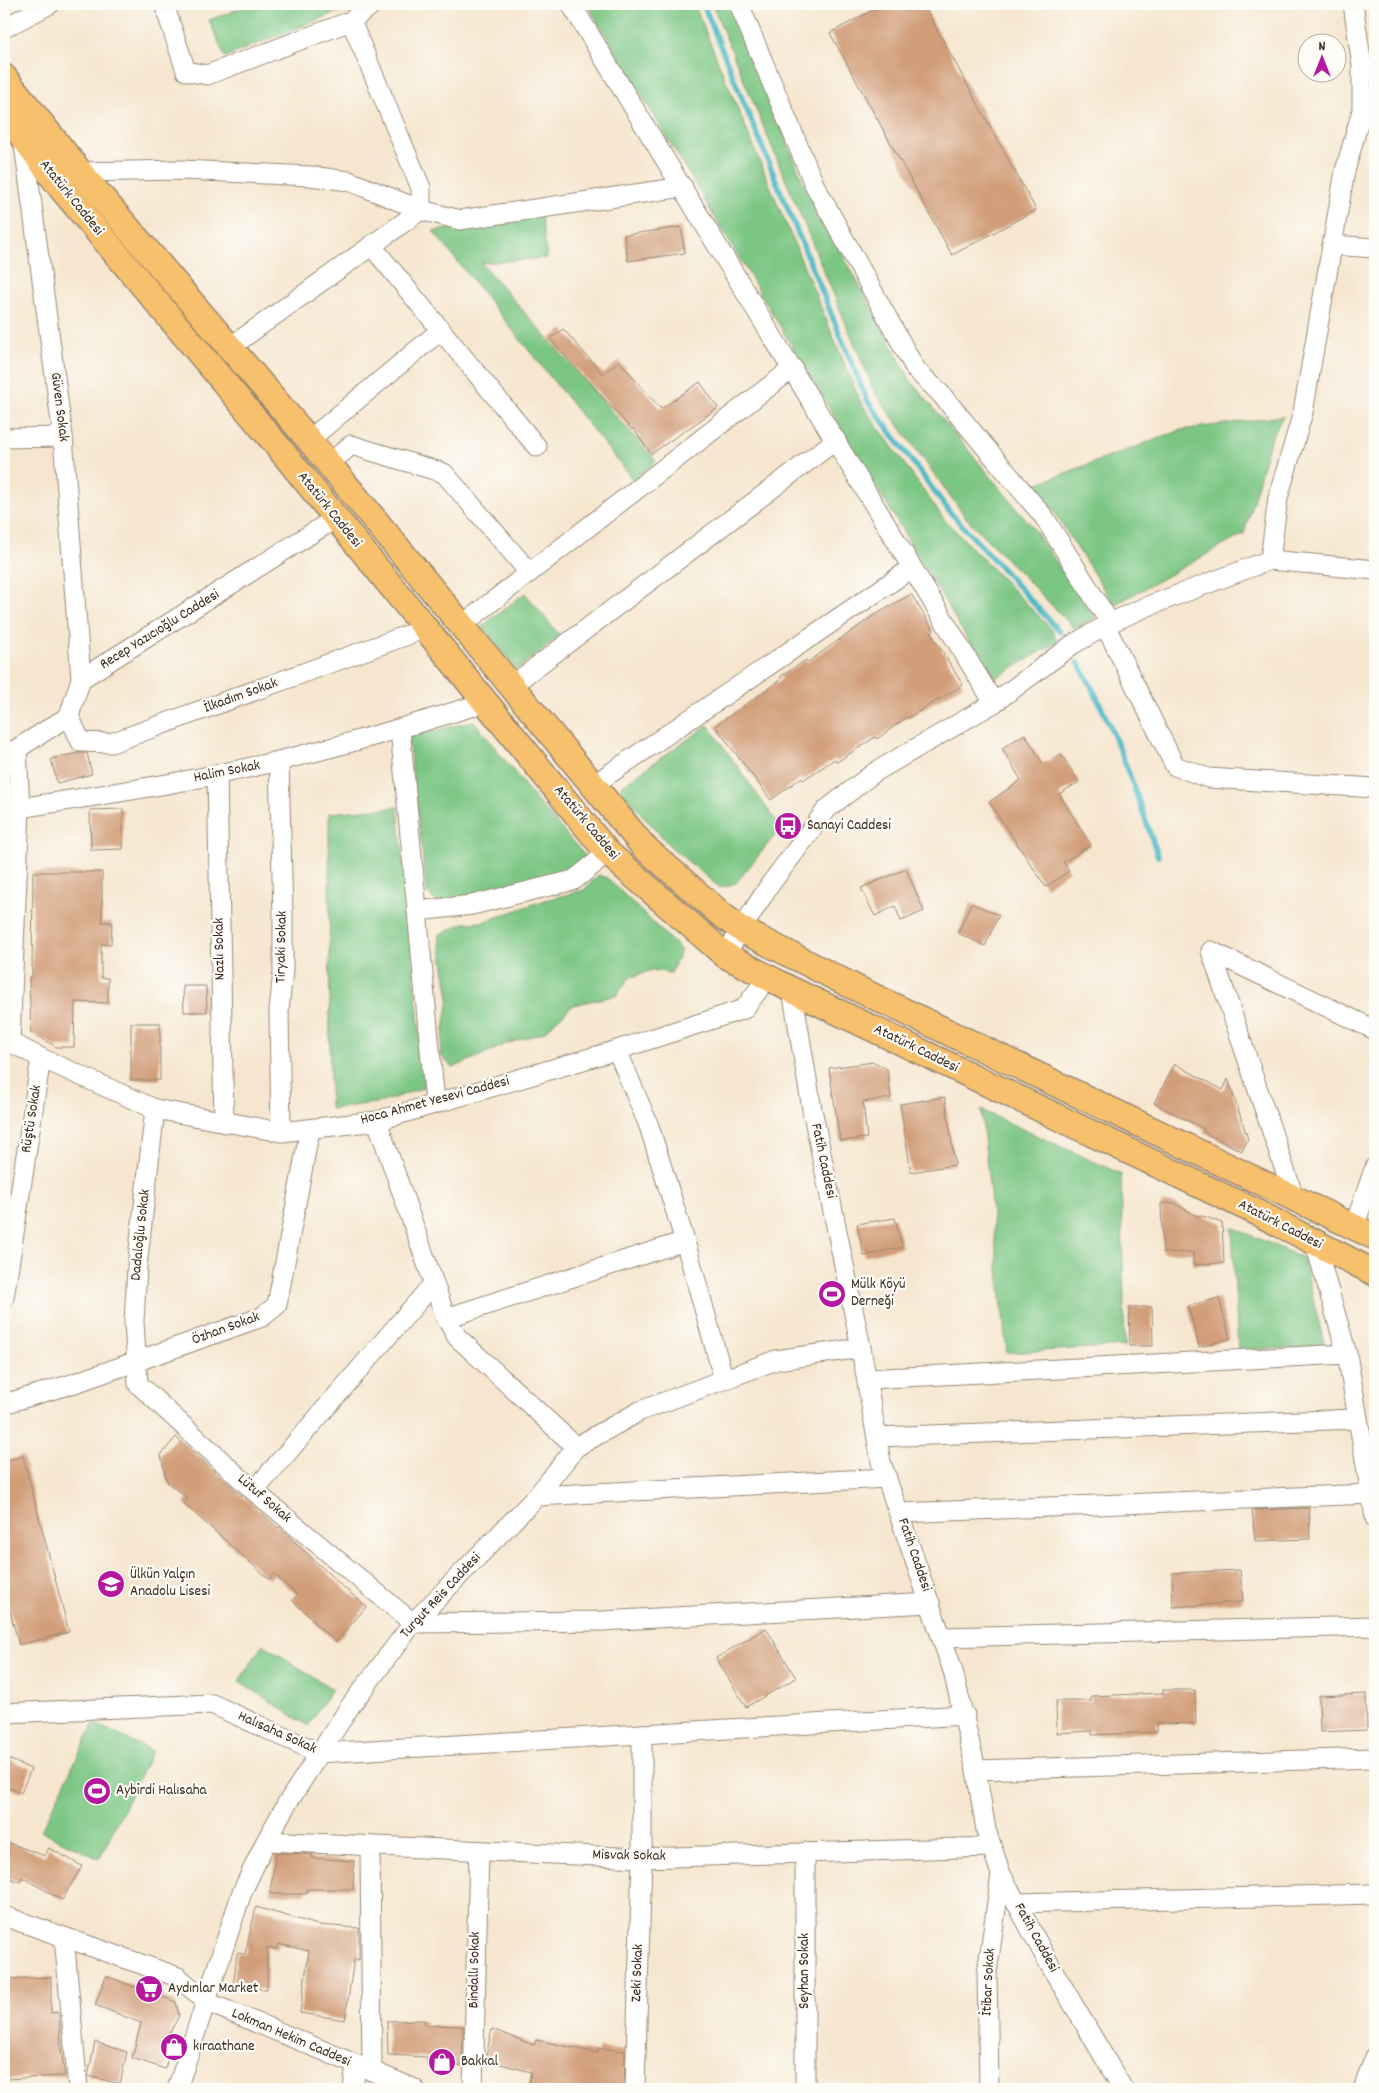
<svg xmlns="http://www.w3.org/2000/svg" width="1379" height="2093" viewBox="0 0 1379 2093" font-family="Dekko,sans-serif">
<style>
.green{fill:#7bc684;stroke:#5b7851}
.lines{fill:none;stroke-linecap:round;stroke-linejoin:round}
.stream{stroke:#4dbac8;stroke-width:5.5}
.building{fill:#d19e79}
.minor-casing{stroke:#988876;stroke-width:21}
.major-casing{stroke:#988876;stroke-width:28}
.minor{stroke:#fff;stroke-width:19}
.major{stroke:#f7c06c;stroke-width:25}
.labels{text-anchor:middle;dominant-baseline:central;stroke-width:4.5;stroke-linejoin:round;paint-order:stroke}
.street-label{font-size:15px;fill:#3b2a1e;stroke:#fdfcf7}
.poi-label{font-size:15px;fill:#3b2a1e;stroke:#fdfcf7;text-anchor:start}
</style>
<rect width="100%" height="100%" fill="#fdfcf7"/>
<filter id="ink" filterUnits="userSpaceOnUse"><feTurbulence type="fractalNoise" baseFrequency=".02" numOctaves="2"/><feDisplacementMap in="SourceGraphic" scale="10" xChannelSelector="R" yChannelSelector="G"/><feConvolveMatrix kernelMatrix="1 2 1 2 8 2 1 2 1" color-interpolation-filters="sRGB"/></filter>
<filter id="wash" filterUnits="userSpaceOnUse"><feTurbulence type="fractalNoise" baseFrequency=".0096" numOctaves="4" result="noise"/><feDisplacementMap in="SourceGraphic" scale="20" xChannelSelector="R" yChannelSelector="G"/><feGaussianBlur stdDeviation="1.12" result="paint"/><feColorMatrix in="noise" values="0 0 0 0 0 0 0 0 0 0 0 0 0 0 0 0 0 1.4 0 .05"/><feComposite in="paint" operator="in"/></filter>
<g filter="url(#wash)">
<rect width="100%" height="100%" fill="#f6e6cf"/>
<g class="green">
<polygon points="253,4 350,4 342,10 225,57 209,20"/>
<polygon points="587,4 694,4 861,403 943,518 1052,630 1058,642 992,680"/>
<polygon points="712,4 731,4 803,181 911,381 1030,524 1095,618 1075,629 967,519 875,393"/>
<polygon points="541,216 547,258 481,263 656,461 633,480 433,231"/>
<polygon points="1283,416 1270,440 1244,534 1114,605 1036,484 1181,430"/>
<polygon points="525,593 560,636 516,670 482,626"/>
<polygon points="474,721 536,800 587,858 572,873 437,902 427,893 408,737"/>
<polygon points="708,725 781,828 736,883 720,888 671,847 621,791 621,786"/>
<polygon points="398,807 425,1087 382,1102 330,1109 329,813"/>
<polygon points="598,875 607,878 681,950 671,973 652,970 629,978 617,995 573,1005 544,1032 506,1044 453,1068 440,1055 449,998 439,935 463,923 483,922 545,900 584,890"/>
<polygon points="981,1110 1121,1174 1125,1346 1007,1353"/>
<polygon points="1232,1227 1303,1258 1325,1347 1238,1350"/>
<polygon points="263,1644 332,1689 308,1726 239,1681"/>
<polygon points="94,1723 152,1751 99,1859 41,1831"/>
</g>
<g class="lines">
<g class="stream">
<polyline points="703,4 867,400 948,510 1060,632"/>
<path d="M1078,662C1113,722 1135,790 1158,856"/>
</g>
</g>
<g id="blocks">
<g class="building">
<polygon points="884,4 923,4 1036,210 952,255 830,33"/>
<polygon points="681,227 685,253 628,261 624,235"/>
<polygon points="563,329 603,374 619,361 661,409 700,382 718,408 651,454 633,428 632,430 550,339"/>
<polygon points="911,594 934,631 931,633 963,685 908,718 907,717 877,739 875,737 837,762 835,759 803,780 801,778 771,800 715,726 782,679 780,677 806,660 808,662 873,616"/>
<polygon points="1025,734 1043,764 1061,754 1079,782 1059,794 1091,845 1063,862 1069,871 1046,887 989,802 1021,780 1002,748"/>
<polygon points="78,753 87,753 92,774 57,783 51,759"/>
<polygon points="123,809 123,849 91,850 90,810"/>
<polygon points="906,869 924,911 901,921 895,906 875,916 861,888"/>
<polygon points="33,872 102,872 102,922 112,922 111,944 101,944 101,978 108,978 108,1003 75,1002 74,1047 57,1047 31,1033 29,977 32,977"/>
<polygon points="971,903 999,915 985,946 958,933"/>
<polygon points="183,986 206,986 207,1012 184,1012"/>
<rect x="131" y="1023" width="29" height="57"/>
<polygon points="874,1062 887,1069 891,1098 863,1102 867,1138 840,1141 829,1068"/>
<polygon points="1175,1064 1223,1090 1228,1079 1248,1139 1242,1151 1203,1132 1204,1129 1154,1103"/>
<polygon points="945,1097 955,1165 911,1172 900,1104"/>
<polygon points="1161,1203 1174,1203 1197,1216 1203,1216 1222,1223 1224,1263 1193,1265 1193,1252 1163,1253"/>
<polygon points="895,1218 902,1247 864,1256 857,1224"/>
<polygon points="1219,1298 1230,1339 1199,1347 1188,1306"/>
<polygon points="1129,1307 1152,1307 1153,1346 1130,1346"/>
<polygon points="176,1437 278,1528 279,1527 344,1588 367,1606 336,1642 314,1623 315,1621 292,1600 297,1595 274,1574 269,1579 184,1504 188,1499 167,1482 161,1455"/>
<polygon points="23,1456 69,1632 19,1645 4,1589 4,1461"/>
<polygon points="1309,1508 1310,1539 1255,1541 1252,1510"/>
<polygon points="1240,1570 1243,1602 1173,1607 1172,1573"/>
<polygon points="766,1628 796,1678 746,1707 716,1658"/>
<polygon points="1163,1690 1195,1690 1196,1724 1157,1723 1157,1732 1092,1735 1092,1731 1057,1733 1056,1701 1091,1701 1091,1696 1163,1693"/>
<polygon points="1366,1694 1367,1730 1320,1732 1319,1696"/>
<polygon points="4,1757 31,1769 21,1793 4,1786"/>
<polygon points="4,1841 45,1856 49,1848 82,1866 62,1900 22,1877 20,1882 4,1876"/>
<polygon points="276,1853 312,1854 312,1858 354,1861 353,1889 307,1889 307,1894 270,1894"/>
<polygon points="256,1907 318,1925 359,1928 359,1960 354,1959 345,2020 300,2013 309,1951 278,1944 277,1949 267,1947 267,1989 233,1988 237,1953 245,1954"/>
<polygon points="106,1976 176,2002 179,2016 169,2034 174,2035 165,2069 132,2058 141,2023 95,2005"/>
<polygon points="51,1977 51,2013 59,2012 61,2049 65,2076 4,2079 4,1979"/>
<polygon points="425,2020 425,2025 463,2026 462,2066 427,2065 427,2057 388,2055 387,2021"/>
<polygon points="492,2029 534,2045 536,2040 598,2053 598,2048 625,2051 624,2089 528,2089 531,2072 485,2060"/>
<polygon points="95,2042 127,2052 120,2084 88,2076"/>
</g>
</g>
</g>
<g filter="url(#ink)">
<use href="#blocks" fill-opacity="0" stroke="#988876" stroke-width="1"/>
<g class="lines">
<g class="minor-casing">
<g id="minor">
<polyline points="164,4 186,71 207,75 351,21 373,4"/>
<polyline points="571,4 994,703"/>
<polyline points="739,4 814,184 916,370 940,393 1044,517 1110,623 1107,629 1175,766 1208,778 1375,788"/>
<polyline points="351,21 421,188 421,210"/>
<polyline points="4,28 50,4"/>
<polyline points="23,137 63,437 81,679"/>
<polyline points="80,172 181,170 310,176 349,181 421,210 460,220 683,187"/>
<polyline points="371,245 537,447"/>
<polyline points="1332,245 1375,248"/>
<polyline points="229,348 421,210"/>
<polyline points="4,438 63,437"/>
<polyline points="309,440 441,330"/>
<polyline points="329,464 351,445 444,473 529,572"/>
<polyline points="1270,560 1278,498 1303,412 1345,171 1362,110 1362,66 1353,4"/>
<polyline points="462,625 793,368"/>
<polyline points="511,686 836,440"/>
<polyline points="69,716 81,742 111,743 413,633 423,624"/>
<polyline points="400,729 435,1103"/>
<path d="M17,749L20,808C86,797 153,788 219,774C309,756 398,730 486,702"/>
<polyline points="4,757 69,716 81,679 336,518"/>
<polyline points="279,761 283,915 283,971 279,1011 281,1132"/>
<polyline points="217,775 224,1123"/>
<polyline points="593,785 912,568"/>
<polyline points="417,911 472,905 574,880 608,853"/>
<polyline points="725,955 769,886 827,809 875,772 994,703 1072,645 1110,623 1143,608 1270,560 1375,570"/>
<polyline points="792,990 812,1109 861,1348 881,1462 953,1671 976,1770 986,1830 1001,1874 1047,1960 1123,2089"/>
<polyline points="4,1039 41,1058 155,1109 281,1132 377,1121 617,1050 744,1009 768,977"/>
<polyline points="10,1041 20,808"/>
<polyline points="155,1109 137,1267 134,1322 138,1384 254,1491 413,1623 602,1621 930,1603"/>
<polyline points="377,1121 446,1318 457,1337 576,1447"/>
<polyline points="1294,1197 1211,951 1375,1030"/>
<polyline points="1354,1227 1375,1167"/>
<polyline points="685,1241 724,1380"/>
<polyline points="1315,1243 1347,1354 1375,1518"/>
<polyline points="4,1298 41,1058"/>
<polyline points="446,1318 685,1241 649,1126 617,1050"/>
<polyline points="867,1379 1347,1354"/>
<polyline points="4,1404 75,1383 262,1317 277,1305 310,1129"/>
<polyline points="877,1437 1357,1419"/>
<polyline points="254,1491 434,1283"/>
<polyline points="537,1496 887,1478"/>
<polyline points="900,1513 1371,1494"/>
<polyline points="942,1637 1375,1626"/>
<polyline points="4,1713 212,1704 319,1753 965,1715"/>
<polyline points="976,1770 1375,1758"/>
<polyline points="266,1841 642,1858 991,1847"/>
<polyline points="370,1846 372,2071"/>
<polyline points="805,1852 805,2089"/>
<polyline points="1016,1903 1375,1894"/>
<polyline points="4,1916 178,1977 207,2002 415,2089"/>
<polyline points="64,1937 78,2089"/>
<polyline points="177,2089 242,1892 266,1841 286,1805 351,1705 413,1623 537,1496 576,1447 640,1411 776,1360 861,1348"/>
<polyline points="353,2089 356,2065"/>
<polyline points="473,2089 479,1851"/>
<polyline points="635,2089 642,1858 642,1734"/>
<polyline points="989,2089 987,1973 1001,1874"/>
<polyline points="1363,2089 1375,2057"/>
</g>
</g>
<g class="major-casing">
<g id="major">
<polyline points="4,77 80,172 309,440 644,847 723,916 742,930 854,987 1375,1237"/>
<polyline points="4,116 23,137 61,188 275,443 608,853 725,955 792,990 1256,1212 1375,1273"/>
</g>
</g>
<use href="#minor" class="minor"/>
<use href="#major" class="major"/>
</g>
</g>
<defs>
<g id="bus-disc" transform="scale(1.4375)"><circle r="9.5" fill="#b5179e" stroke="#fdfcf7"/><path d="M-5-6H5V4H4V6H2V4H-2V6H-4V4H-5ZM-3.5-4V0h7V-4ZM-3.5 1.2v1.5H-2V1.2ZM2 1.2v1.5H3.5V1.2Z" fill="#fff"/></g>
<g id="stadium-disc" transform="scale(1.4375)"><circle r="9.5" fill="#b5179e" stroke="#fdfcf7"/><path d="M0-5a6.5 5 0 1 0 0 10a6.5 5 0 1 0 0-10ZM-3.5-1.8h7v3.6h-7Z" fill="#fff"/></g>
<g id="school-disc" transform="scale(1.4375)"><circle r="9.5" fill="#b5179e" stroke="#fdfcf7"/><path d="M0-5L7-2L0 1L-7-2ZM-4 1L0 2.5L4 1V4Q0 6-4 4Z" fill="#fff"/></g>
<g id="supermarket-disc" transform="scale(1.4375)"><circle r="9.5" fill="#b5179e" stroke="#fdfcf7"/><path d="M-6-5.5h2.5l.6 2H6L4.5 2H-2.5L-4.4-4H-6ZM-1.5 3.2a1.3 1.3 0 1 0 .1 0ZM3 3.2a1.3 1.3 0 1 0 .1 0Z" fill="#fff"/></g>
<g id="shop-disc" transform="scale(1.4375)"><circle r="9.5" fill="#b5179e" stroke="#fdfcf7"/><path d="M-5-2.5h2.3a2.7 3.5 0 0 1 5.4 0H5L5.5 6h-11ZM-1.5-2.5h3a1.5 2.3 0 0 0-3 0Z" fill="#fff"/></g>
</defs>
<g fill-rule="evenodd">
<use href="#bus-disc" x="788" y="826"/>
<use href="#stadium-disc" x="832" y="1294"/>
<use href="#school-disc" x="111" y="1584"/>
<use href="#stadium-disc" x="97" y="1791"/>
<use href="#supermarket-disc" x="149" y="1989"/>
<use href="#shop-disc" x="174" y="2047"/>
<use href="#shop-disc" x="442" y="2062"/>
</g>
<g class="labels">
<g class="street-label">
<text transform="translate(71 198) rotate(51)">Atatürk Caddesi</text>
<text transform="translate(59 407) rotate(83)">Güven Sokak</text>
<text transform="translate(329 510) rotate(51)">Atatürk Caddesi</text>
<text transform="translate(160 630) rotate(-32)">Recep Yazıcıoğlu Caddesi</text>
<text transform="translate(241 696) rotate(-20)">İlkadım Sokak</text>
<text transform="translate(227 772) rotate(-11)">Halim Sokak</text>
<text transform="translate(586 823) rotate(50)">Atatürk Caddesi</text>
<text transform="translate(282 947) rotate(-89)">Tiryaki Sokak</text>
<text transform="translate(220 949) rotate(-91)">Nazlı Sokak</text>
<text transform="translate(916 1049) rotate(26)">Atatürk Caddesi</text>
<text transform="translate(435 1101) rotate(-15)">Hoca Ahmet Yesevi Caddesi</text>
<text transform="translate(32 1119) rotate(-81)">Rüştü Sokak</text>
<text transform="translate(823 1161) rotate(78)">Fatih Caddesi</text>
<text transform="translate(1280 1225) rotate(27)">Atatürk Caddesi</text>
<text transform="translate(141 1235) rotate(-84)">Dadaloğlu Sokak</text>
<text transform="translate(226 1329) rotate(-20)">Özhan Sokak</text>
<text transform="translate(264 1499) rotate(41)">Lütuf Sokak</text>
<text transform="translate(914 1555) rotate(71)">Fatih Caddesi</text>
<text transform="translate(441 1596) rotate(-47)">Turgut Reis Caddesi</text>
<text transform="translate(277 1733) rotate(24)">Halısaha Sokak</text>
<text transform="translate(629 1856) rotate(1)">Misvak Sokak</text>
<text transform="translate(1036 1938) rotate(61)">Fatih Caddesi</text>
<text transform="translate(475 1970) rotate(-89)">Bindallı Sokak</text>
<text transform="translate(805 1971) rotate(-90)">Seyhan Sokak</text>
<text transform="translate(638 1973) rotate(-88)">Zeki Sokak</text>
<text transform="translate(989 1982) rotate(-87)">İtibar Sokak</text>
<text transform="translate(291 2038) rotate(23)">Lokman Hekim Caddesi</text>
</g>
<g class="poi-label">
<text x="807" y="826">Sanayi Caddesi</text>
<text x="851" y="1285">Mülk Köyü<tspan x="851" dy="17">Derneği</tspan></text>
<text x="130" y="1575">Ülkün Yalçın<tspan x="130" dy="17">Anadolu Lisesi</tspan></text>
<text x="116" y="1791">Aybirdi Halısaha</text>
<text x="168" y="1989">Aydınlar Market</text>
<text x="193" y="2047">kıraathane</text>
<text x="461" y="2062">Bakkal</text>
</g>
</g>
<rect width="1379" height="2093" fill="none" stroke="#fdfcf7" stroke-width="20"/>
<g transform="translate(1322 58)"><circle r="24" fill="#fdfcf7" stroke="#afa8a0"/>
<path d="M0-4L9 19L0 12L-9 19Z" fill="#b5179e"/>
<text y="-8" font-size="14" font-weight="bold" text-anchor="middle" fill="#3b2a1e">N</text>
</g>
</svg>
